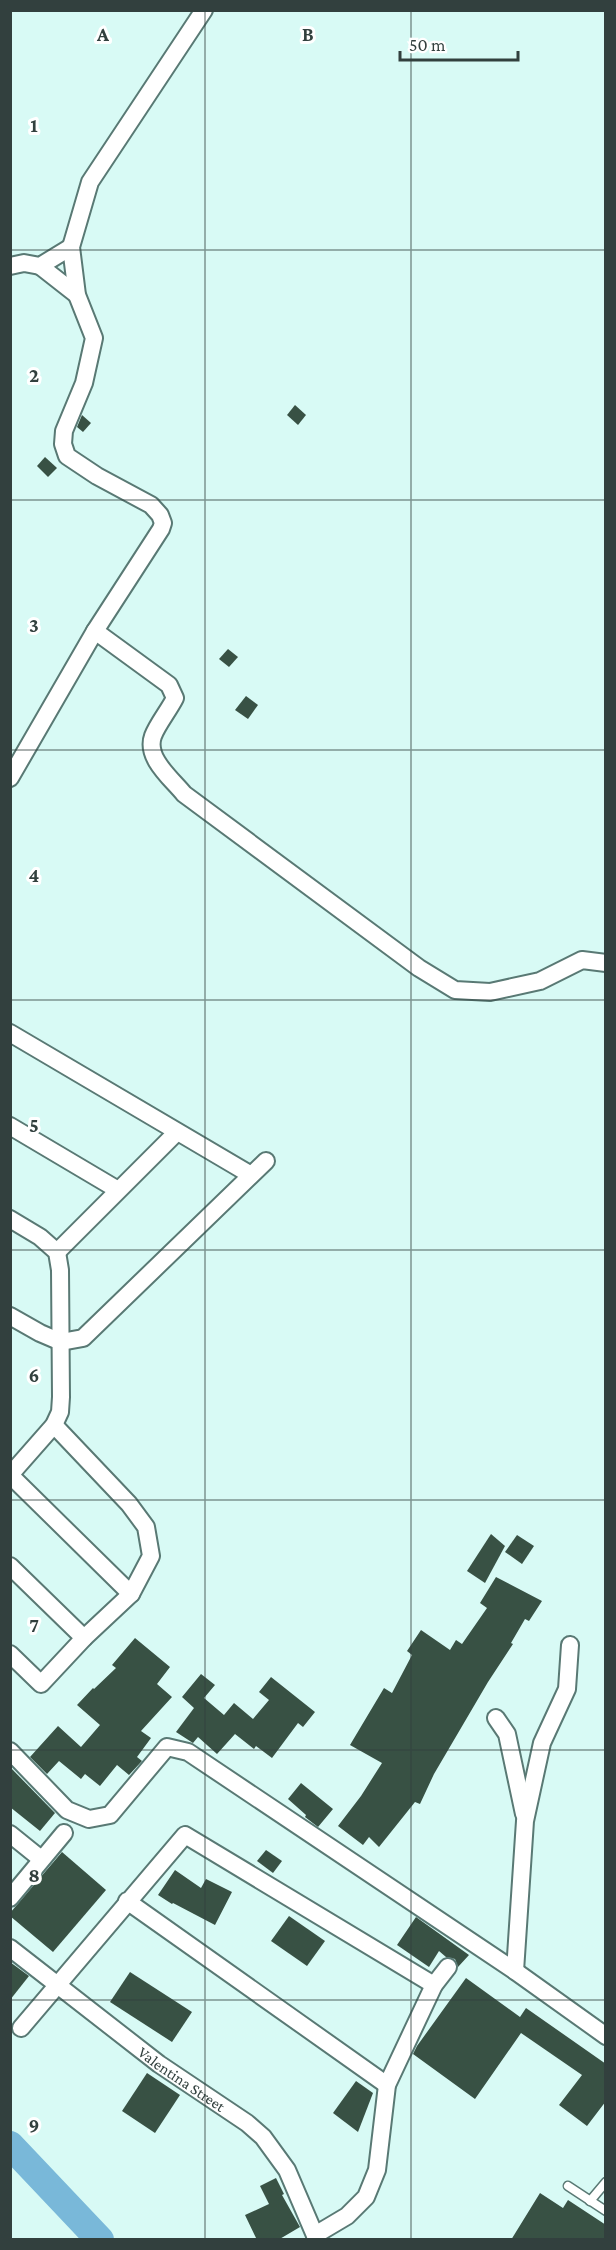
<svg xmlns="http://www.w3.org/2000/svg" width="616" height="2250" viewBox="0 0 616 2250" font-family="'Crimson Pro',serif">
<style>
.lines{fill:none;stroke-linecap:round;stroke-linejoin:round}
.river{stroke:#79b8d9;stroke-width:28}
.building{fill:#385144}
.lane-casing{stroke:#597974;stroke-width:11}
.street-casing{stroke:#597974;stroke-width:20}
.lane{stroke:#fff;stroke-width:8}
.street{stroke:#fff;stroke-width:16}
.grid{fill:none;stroke:#32403e;stroke-width:1.5;stroke-opacity:0.55}
.labels{text-anchor:middle;dominant-baseline:central;stroke-width:6;stroke-linejoin:round;paint-order:stroke}
.street-label{font-size:16px;fill:#32403e;stroke:#fff}
.grid-label{font-size:20px;text-anchor:middle;font-weight:bold;fill:#32403e;stroke:#fff;stroke-width:6;stroke-linejoin:round;paint-order:stroke}
</style>
<rect width="100%" height="100%" fill="#d8faf5"/>
<g class="lines">
<polyline class="river" points="10,2145 100,2240"/>
</g>
<g class="building">
<polygon points="295,405 306,415 298,425 287,415"/>
<polygon points="82,415 91,423 83,432 77,427"/>
<polygon points="45,457 57,468 48,477 37,466"/>
<polygon points="228,649 238,657 229,667 219,659"/>
<polygon points="246,696 258,705 248,719 235,710"/>
<polygon points="491,1534 505,1546 485,1583 467,1571"/>
<polygon points="517,1535 534,1546 522,1564 505,1552"/>
<polygon points="496,1577 542,1601 529,1621 525,1619 511,1643 513,1644 488,1682 434,1774 420,1804 415,1802 379,1847 369,1837 363,1845 338,1826 361,1796 382,1763 350,1745 384,1688 392,1693 412,1655 407,1651 421,1630 450,1650 456,1640 462,1644 487,1608 480,1603"/>
<polygon points="135,1638 170,1667 157,1684 172,1697 141,1731 151,1738 137,1757 142,1761 129,1775 117,1765 100,1786 85,1774 81,1779 59,1761 47,1774 30,1757 58,1726 81,1747 100,1725 77,1705 93,1688 94,1689 116,1668 112,1665"/>
<polygon points="201,1674 215,1685 204,1698 224,1715 234,1703 253,1719 269,1700 259,1692 271,1677 315,1712 303,1727 298,1723 272,1758 256,1746 254,1749 235,1734 217,1754 198,1737 193,1743 176,1732 194,1708 182,1697"/>
<polygon points="10,1767 55,1813 40,1831 10,1807"/>
<polygon points="301,1783 333,1809 318,1827 305,1817 306,1815 288,1799"/>
<polygon points="266,1850 282,1861 273,1873 257,1861"/>
<polygon points="62,1852 106,1890 53,1952 10,1916 10,1913"/>
<polygon points="175,1870 201,1888 206,1879 232,1892 215,1925 173,1903 172,1904 158,1895"/>
<polygon points="289,1916 325,1941 307,1966 271,1941"/>
<polygon points="416,1917 469,1955 458,1967 455,1959 446,1957 439,1951 429,1967 397,1945"/>
<polygon points="10,1962 29,1976 10,2000"/>
<polygon points="130,1972 192,2012 172,2042 110,2002"/>
<polygon points="466,1978 520,2017 526,2008 606,2064 606,2101 587,2126 559,2105 582,2075 521,2033 475,2099 413,2054 417,2046"/>
<polygon points="147,2073 180,2095 155,2133 122,2111"/>
<polygon points="356,2081 373,2093 358,2132 333,2113"/>
<polygon points="276,2178 284,2194 282,2195 300,2227 278,2240 257,2240 245,2215 269,2204 260,2186"/>
<polygon points="540,2193 563,2208 568,2200 606,2225 606,2240 511,2240"/>
</g>
<g class="lines">
<g class="lane-casing">
<g id="lane">
<polyline points="568,2186 606,2211"/>
<polyline points="590,2201 606,2182"/>
</g>
</g>
<g class="street-casing">
<g id="street">
<path d="M204,10L90,182L71,247L77,295L94,338L84,383L64,431L63,444L67,456L97,476L151,505L160,515L163,523L161,529L95,631L169,685L175,698C169,710 157,725 153,736C145,758 172,779 184,794L419,968L455,990L490,992L540,981L582,960L606,963"/>
<polyline points="10,266 24,263 40,266 71,247"/>
<polyline points="40,266 77,295"/>
<polyline points="10,778 95,631"/>
<polyline points="10,1033 251,1175"/>
<polyline points="10,1126 118,1190"/>
<polyline points="10,1219 40,1237 57,1252 60,1270 61,1397 60,1412 54,1425 10,1475 131,1594"/>
<polyline points="57,1252 177,1132"/>
<polyline points="10,1316 40,1333 61,1342 83,1338 266,1161"/>
<polyline points="10,1566 84,1638"/>
<polyline points="10,1654 41,1684 84,1638 131,1594 151,1556 146,1527 129,1504 54,1425"/>
<polyline points="496,1718 507,1734 524,1814"/>
<polyline points="10,1751 67,1810 89,1819 110,1815 167,1747 188,1752 515,1971 606,2036"/>
<polyline points="10,1834 41,1859"/>
<polyline points="10,1898 64,1833"/>
<polyline points="127,1901 387,2085"/>
<path id="s1" d="M10,1948L159,2064L247,2123L263,2137L287,2170L317,2240"/>
<polyline points="515,1971 525,1821 542,1743 567,1689 570,1645"/>
<polyline points="21,2028 185,1835 434,1985"/>
<polyline points="315,2235 347,2216 366,2197 377,2170 387,2085 434,1985 448,1967"/>
</g>
</g>
<use href="#lane" class="lane"/>
<use href="#street" class="street"/>
</g>
<path class="grid" d="M205,10V2240M411,10V2240M10,250H606M10,500H606M10,750H606M10,1000H606M10,1250H606M10,1500H606M10,1750H606M10,2000H606"/>
<g class="labels">
<g class="street-label">
<text stroke="none"><textPath href="#s1" startOffset="216">Valentina Street</textPath></text>
</g>
</g>
<g class="grid-label">
<text x="103" y="41">A</text>
<text x="308" y="41">B</text>
<text x="34" y="132">1</text>
<text x="34" y="382">2</text>
<text x="34" y="632">3</text>
<text x="34" y="882">4</text>
<text x="34" y="1132">5</text>
<text x="34" y="1382">6</text>
<text x="34" y="1632">7</text>
<text x="34" y="1882">8</text>
<text x="34" y="2132">9</text>
</g>
<rect width="616" height="2250" fill="none" stroke="#32403e" stroke-width="24"/>
<path d="M400 51v9h118v-9" fill="none" stroke="#32403e" stroke-width="3"/>
<text x="409" y="51" font-size="18" fill="#32403e" stroke="#ffffff" stroke-width="4.5" paint-order="stroke">50 m</text>
</svg>
